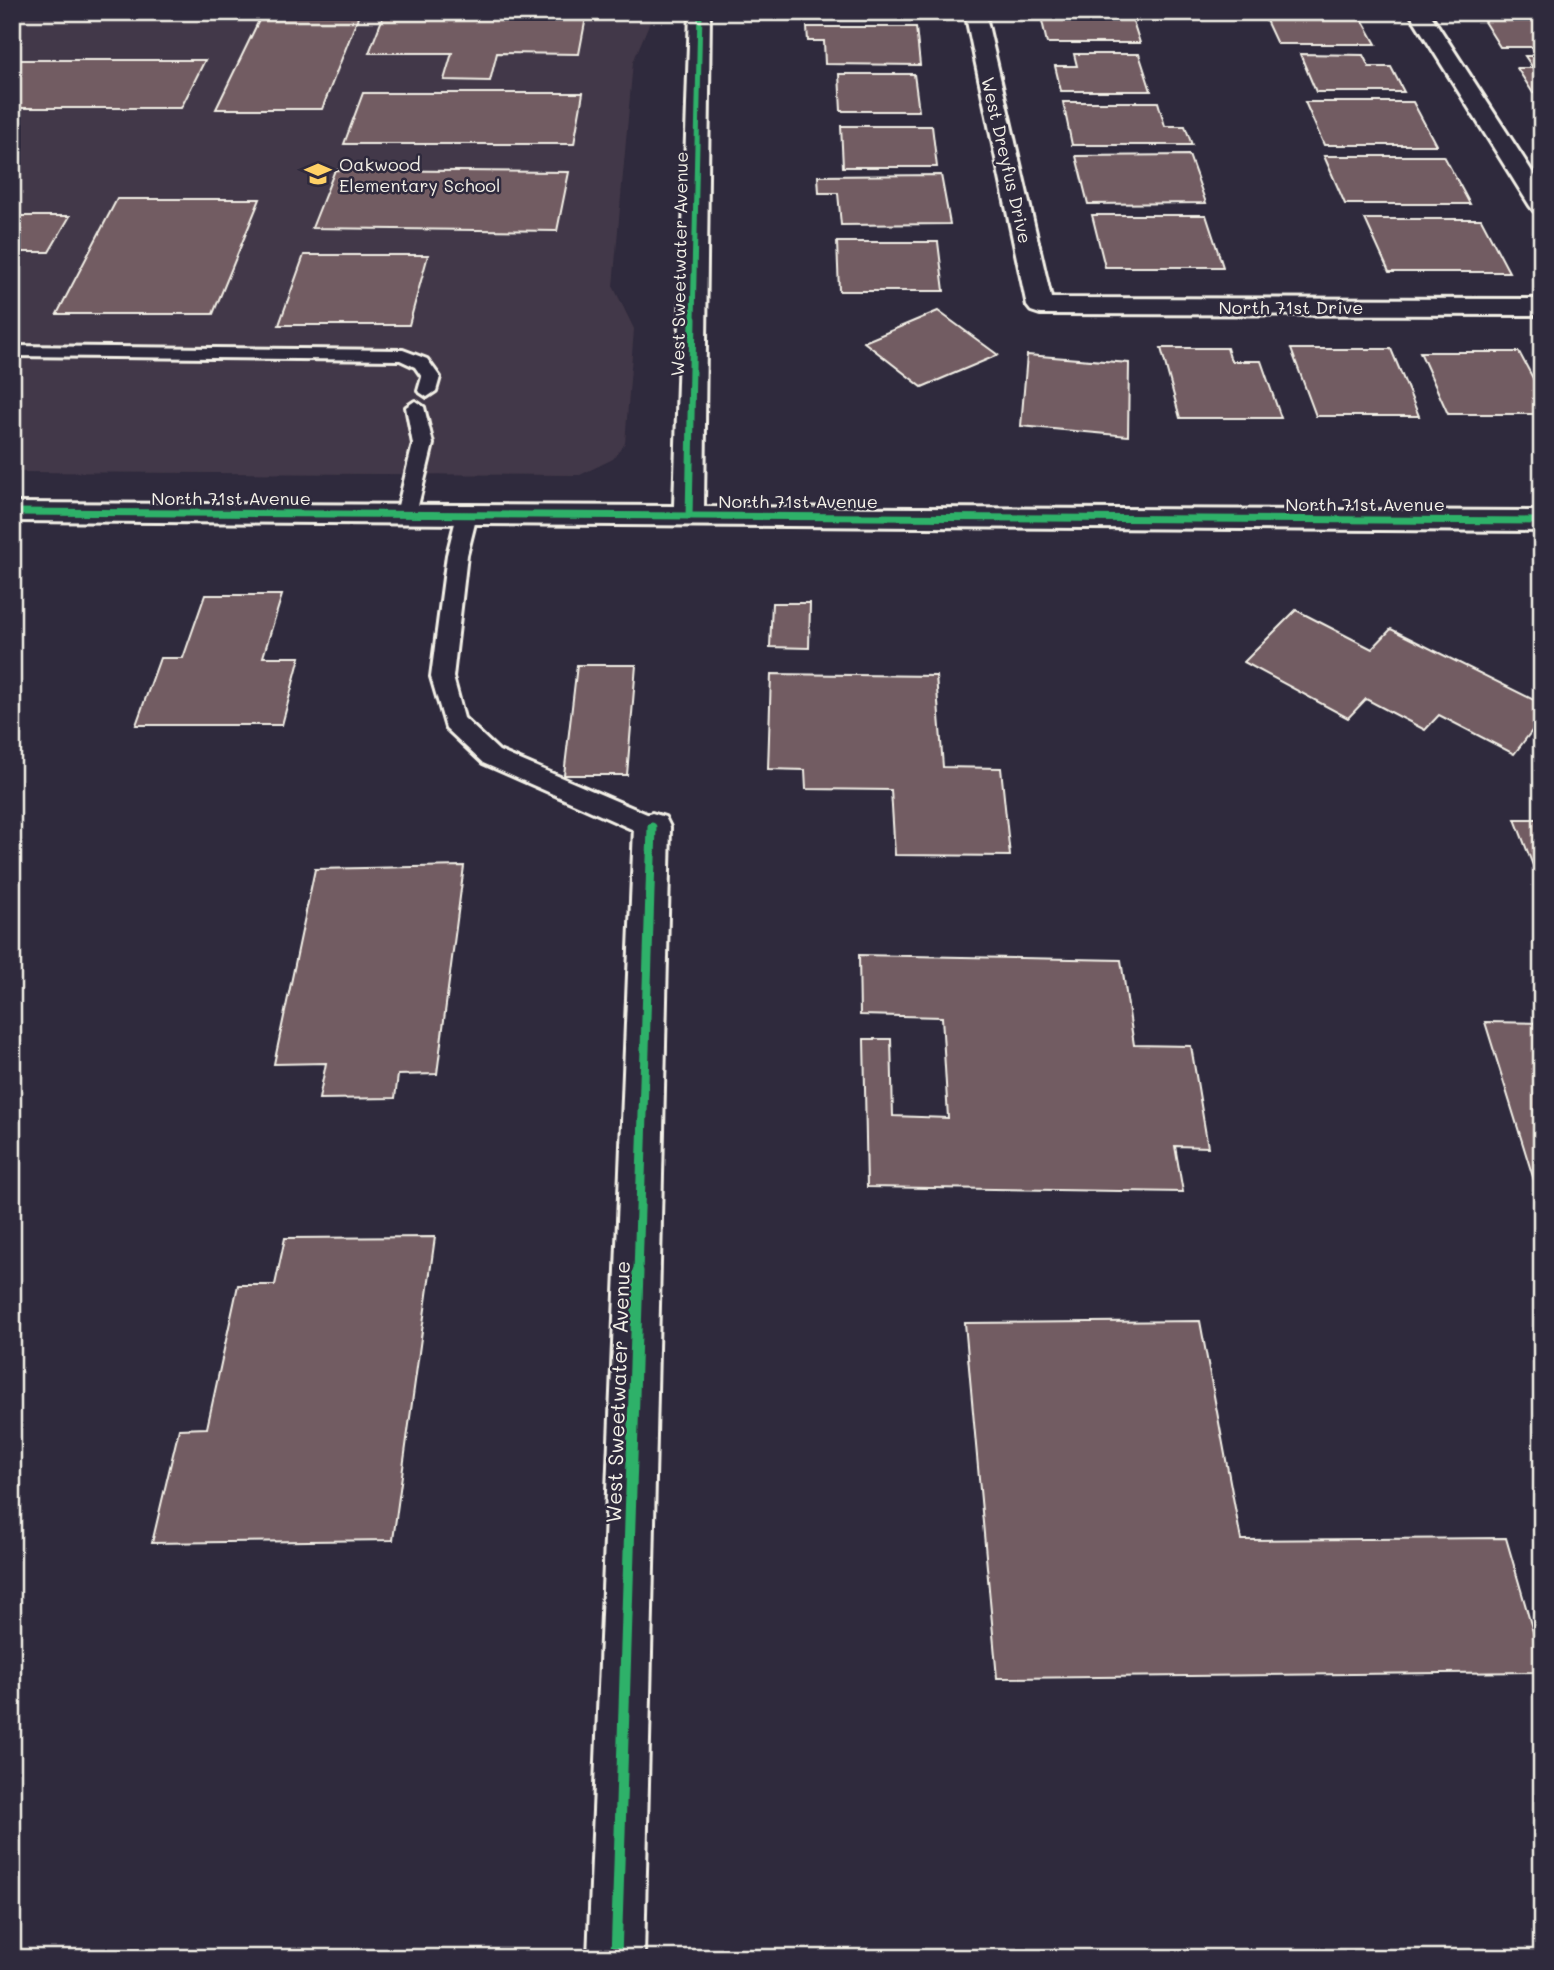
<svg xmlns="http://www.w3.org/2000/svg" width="1554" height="1970" viewBox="0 0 1554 1970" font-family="Mali,sans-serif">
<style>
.built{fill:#433948}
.building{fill:#725b62;stroke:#f4f1e8;stroke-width:2}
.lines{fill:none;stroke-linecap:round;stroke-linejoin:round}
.lane-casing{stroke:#f4f1e8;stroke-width:6}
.street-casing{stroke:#f4f1e8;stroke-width:6}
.secondary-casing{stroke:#f4f1e8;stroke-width:6}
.lane{fill:#2f2a3d;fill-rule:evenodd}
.street{fill:#2f2a3d;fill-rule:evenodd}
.secondary{fill:#2f2a3d;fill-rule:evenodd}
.cycleway-far3-casing{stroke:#2f2a3d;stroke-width:8}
.cycleway-far2-casing{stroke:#2f2a3d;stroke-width:10}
.cycleway-far1-casing{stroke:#2f2a3d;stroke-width:13}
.cycleway-casing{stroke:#2f2a3d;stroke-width:16}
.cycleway-far3{stroke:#2db169;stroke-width:5}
.cycleway-far2{stroke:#2db169;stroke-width:7}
.cycleway-far1{stroke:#2db169;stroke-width:9}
.cycleway{stroke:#2db169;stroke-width:11}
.labels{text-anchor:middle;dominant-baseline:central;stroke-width:5;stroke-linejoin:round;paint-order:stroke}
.far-street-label{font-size:18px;fill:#f4f1e8;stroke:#2f2a3d}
.far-poi-label{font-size:18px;fill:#f4f1e8;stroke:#2f2a3d;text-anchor:start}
.street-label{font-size:21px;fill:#f4f1e8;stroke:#2f2a3d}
</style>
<rect width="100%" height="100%" fill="#2f2a3d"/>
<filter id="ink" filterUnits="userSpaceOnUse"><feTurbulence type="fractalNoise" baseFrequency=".0143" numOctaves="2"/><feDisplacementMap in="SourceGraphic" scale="14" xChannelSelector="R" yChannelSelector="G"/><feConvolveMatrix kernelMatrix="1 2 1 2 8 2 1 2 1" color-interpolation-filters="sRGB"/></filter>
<g filter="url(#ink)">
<polygon class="built" points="12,12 654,12 633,62 613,286 634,329 625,443 613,459 580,475 12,472"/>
<g class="building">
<polygon points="263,12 360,12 322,109 216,109"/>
<polygon points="385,12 587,12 579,54 497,53 490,81 444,80 452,53 369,53"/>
<polygon points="831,12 911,12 912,19 831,19"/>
<polygon points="1040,12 1130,12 1140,43 1047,43"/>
<polygon points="1262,12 1358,12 1376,44 1277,44"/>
<polygon points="1478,12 1542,12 1542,47 1500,47"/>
<polygon points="807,27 916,27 920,65 825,64 824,41 808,41"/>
<polygon points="1074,54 1139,54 1151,91 1061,91 1055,66 1077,66"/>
<polygon points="1300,54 1363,55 1369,67 1391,67 1404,92 1316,92"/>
<polygon points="1525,56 1542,56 1542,93 1533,93 1517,68 1533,68"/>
<polygon points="12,60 205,60 181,108 12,108"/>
<polygon points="839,74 914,74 919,111 841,111"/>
<polygon points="363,93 583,93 574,144 344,144"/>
<polygon points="1063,102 1158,102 1165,126 1185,126 1192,145 1072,145"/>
<polygon points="1305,102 1413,102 1436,145 1324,145"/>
<polygon points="841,126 932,126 937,167 843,167"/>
<polygon points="1189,155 1206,203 1088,204 1076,156"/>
<polygon points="1324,156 1444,156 1470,204 1345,204"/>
<polygon points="335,170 569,172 557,231 312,228"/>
<polygon points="941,175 950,224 841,225 838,193 819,193 818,176"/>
<polygon points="117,199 260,199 213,314 57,314"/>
<polygon points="1092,215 1206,215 1223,267 1105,267"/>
<polygon points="12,216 70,216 49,252 23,252 12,270"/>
<polygon points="1365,219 1481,219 1509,272 1389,272"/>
<polygon points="837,242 938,242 944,291 839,291"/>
<polygon points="304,255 428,255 409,325 279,325"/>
<polygon points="938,311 998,355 922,387 864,342"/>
<polygon points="1161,348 1227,348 1231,361 1261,361 1281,418 1180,418"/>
<polygon points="1291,349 1391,349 1419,416 1316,416"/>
<polygon points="1420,352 1519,352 1542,395 1542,414 1448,414"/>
<polygon points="1027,355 1129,363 1128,436 1021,426"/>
<polygon points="205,595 282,595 263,657 300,657 282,725 136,725 160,658 183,658"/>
<polygon points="772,603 810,603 809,648 770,647"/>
<polygon points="1296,610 1372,649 1391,629 1542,704 1542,718 1514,754 1439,715 1425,730 1366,699 1348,718 1244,662"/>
<polygon points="577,665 636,665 627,775 564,775"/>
<polygon points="771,674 936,676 943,767 1001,768 1010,856 895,855 891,790 806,789 805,770 768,769"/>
<polygon points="1515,819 1542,819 1542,889"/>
<polygon points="464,866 437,1074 398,1075 395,1098 319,1099 326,1063 274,1064 315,869"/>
<polygon points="859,955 1121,960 1134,1045 1191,1046 1208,1147 1175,1146 1183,1192 867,1187 864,1039 891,1039 893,1116 948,1118 942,1017 860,1015"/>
<polygon points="1485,1022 1542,1023 1542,1206"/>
<polygon points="435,1237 393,1540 152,1543 179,1429 207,1428 238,1285 275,1285 285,1238"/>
<polygon points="1200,1321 1241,1540 1506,1538 1542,1663 1542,1672 997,1678 965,1323"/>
</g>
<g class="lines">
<g class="lane-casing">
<g id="lane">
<polygon points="12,346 403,350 427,359 440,377 436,391 427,397 418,391 422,377 415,367 400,360 12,356"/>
<polygon points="415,401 424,407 433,444 416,514 413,519 399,519 396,514 413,444 406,407"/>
<polygon points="467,509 474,510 477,515 467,555 453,677 464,718 499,751 661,820 664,827 661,834 652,836 643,834 483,763 446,728 431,677 447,555 457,515 460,510"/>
</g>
</g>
<g class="street-casing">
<g id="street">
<polygon points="965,12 985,12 1051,298 1542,299 1542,315 1040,314 1031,311 1027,306"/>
<polygon points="1409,12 1429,12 1542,187 1542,213 1534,211 1530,206"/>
<polygon points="652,813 665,817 670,827 644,1958 588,1958 634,827 639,817"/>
</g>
</g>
<g class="secondary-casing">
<polygon id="secondary" points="690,12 710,12 704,507 1542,511 1542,531 12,521 12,503 674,506"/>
</g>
<use href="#lane" class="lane"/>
<use href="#street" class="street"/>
<use href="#secondary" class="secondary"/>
<g class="cycleway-far3-casing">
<polyline id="cycleway-far3" points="693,321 700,12"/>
</g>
<g class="cycleway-far2-casing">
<g id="cycleway-far2">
<polyline points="12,512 1542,521"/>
<polyline points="689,516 693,319"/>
</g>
</g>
<g class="cycleway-far1-casing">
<polyline id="cycleway-far1" points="638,1273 652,827"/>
</g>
<g class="cycleway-casing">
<polyline id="cycleway" points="616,1958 638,1271"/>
</g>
<use href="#cycleway-far3" class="cycleway-far3"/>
<use href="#cycleway-far2" class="cycleway-far2"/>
<use href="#cycleway-far1" class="cycleway-far1"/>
<use href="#cycleway" class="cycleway"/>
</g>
</g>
<defs>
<g id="school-bare" transform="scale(2.1)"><path d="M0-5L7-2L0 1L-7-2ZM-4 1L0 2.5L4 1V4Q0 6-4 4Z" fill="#ffd166" stroke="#2f2a3d" stroke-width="2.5" paint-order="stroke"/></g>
</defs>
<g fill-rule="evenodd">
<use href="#school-bare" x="318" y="174"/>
</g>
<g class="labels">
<g class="far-street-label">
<text transform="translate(1007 160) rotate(77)">West Dreyfus Drive</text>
<text transform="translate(679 264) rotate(-89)">West Sweetwater Avenue</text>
<text x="1291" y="307">North 71st Drive</text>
<text x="231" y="498">North 71st Avenue</text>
<text x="798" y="501">North 71st Avenue</text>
<text x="1365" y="504">North 71st Avenue</text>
</g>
<g class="far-poi-label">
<text x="339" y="164">Oakwood<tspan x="339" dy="21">Elementary School</tspan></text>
</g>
<g class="street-label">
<text transform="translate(617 1392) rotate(-88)">West Sweetwater Avenue</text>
</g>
</g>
<rect width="1554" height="1970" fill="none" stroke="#2f2a3d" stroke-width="42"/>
<rect x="21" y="21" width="1512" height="1928" fill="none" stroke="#f4f1e8" stroke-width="2.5" filter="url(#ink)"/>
</svg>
